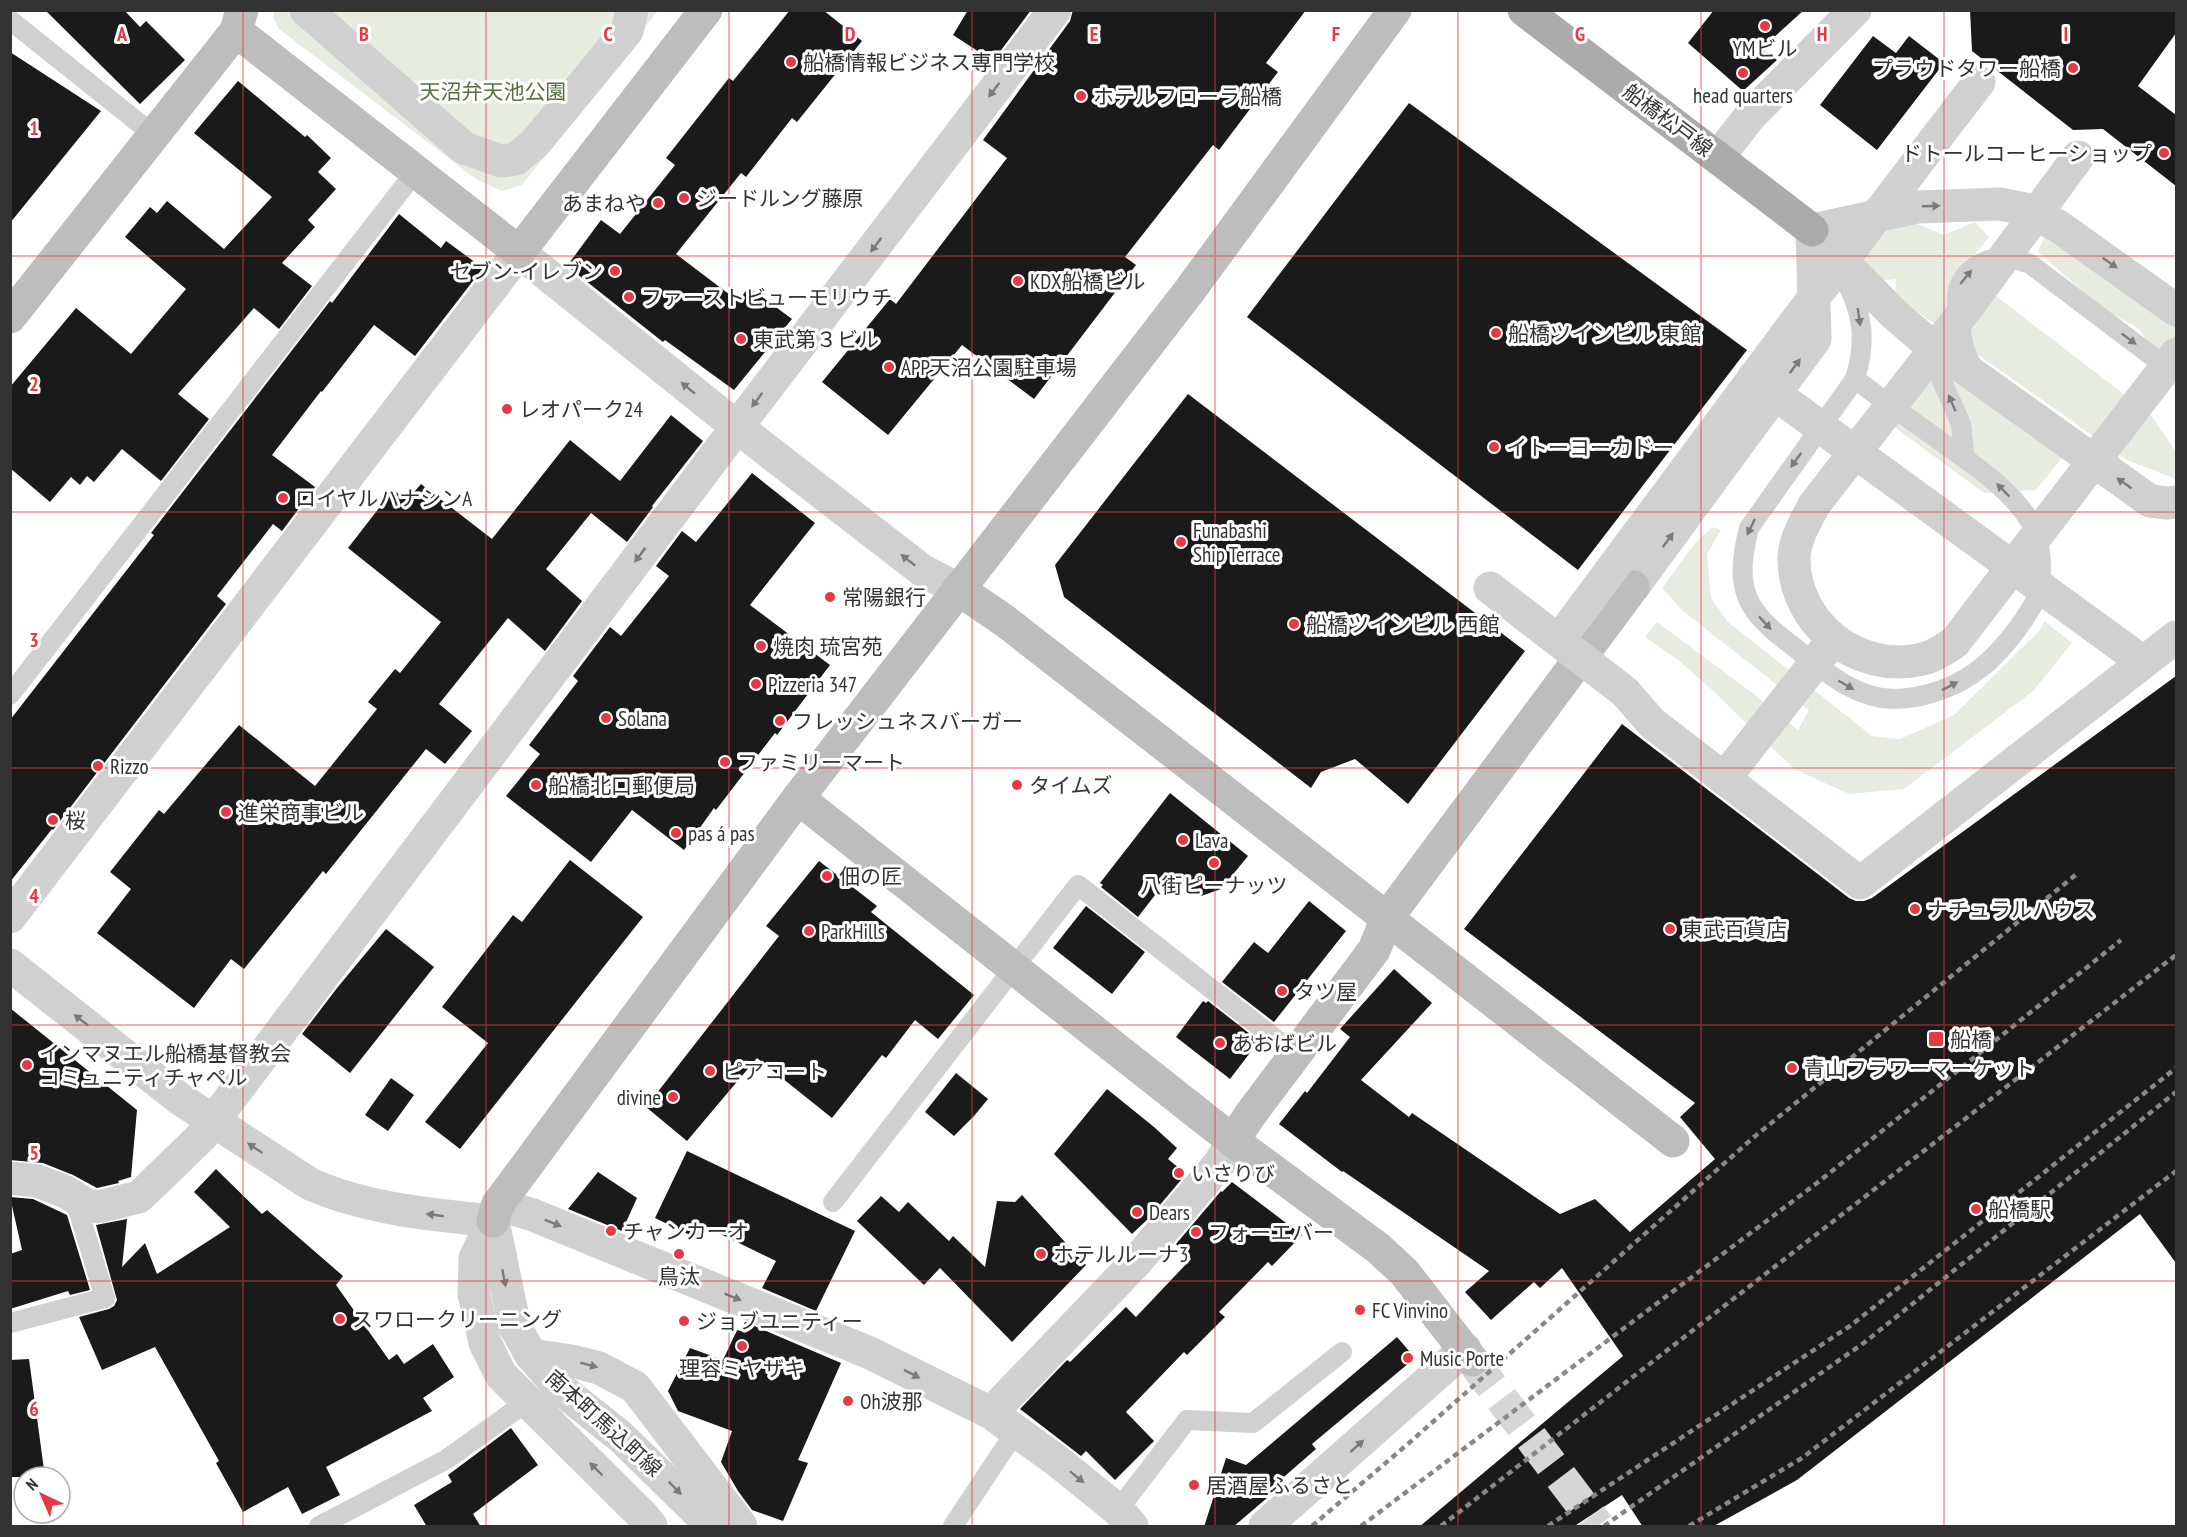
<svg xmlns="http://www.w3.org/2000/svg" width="2187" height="1537" viewBox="0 0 2187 1537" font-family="'PT Sans Narrow','Noto Sans JP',sans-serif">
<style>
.green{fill:#e6ecdf}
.building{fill:#1a1a1a}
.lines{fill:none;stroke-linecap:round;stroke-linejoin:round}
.secondary-tunnel{stroke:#d6d6d6;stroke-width:33;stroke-dasharray:33 16;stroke-linecap:butt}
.lane{stroke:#d0d0d0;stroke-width:20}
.street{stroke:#d0d0d0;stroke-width:33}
.secondary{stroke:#bdbdbd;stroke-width:33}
.primary{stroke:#ababab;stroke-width:33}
.rail{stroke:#888;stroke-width:4.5;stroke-dasharray:6 4.5;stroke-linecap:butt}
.street-bridge{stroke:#d0d0d0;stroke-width:33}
.oneway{fill:#7a7a7a}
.grid{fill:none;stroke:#e63946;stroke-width:1.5;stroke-opacity:0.55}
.poi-dot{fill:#e63946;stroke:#fff;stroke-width:2}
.labels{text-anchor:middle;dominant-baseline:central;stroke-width:6;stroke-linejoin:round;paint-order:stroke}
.poi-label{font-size:21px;fill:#333;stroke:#fff;text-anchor:start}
.park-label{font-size:21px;fill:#56703f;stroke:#fff}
.street-label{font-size:21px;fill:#333;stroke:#fff}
.grid-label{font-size:20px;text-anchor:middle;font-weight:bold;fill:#e63946;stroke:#fff;stroke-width:6;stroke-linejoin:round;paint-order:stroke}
</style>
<rect width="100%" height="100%" fill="#fff"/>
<g class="green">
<polygon points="274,10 658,11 522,185 502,191 476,179 279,29 273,18"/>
<polygon points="1898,216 1944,235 1975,222 1989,237 1965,266 1996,296 2151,415 2176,452 2176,479 2127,460 1895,296 1896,279 1878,281 1860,263"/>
<polygon points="2046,234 2176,318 2176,365 2148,342 2138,328 2103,309 2038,252"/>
<polygon points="1953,340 2081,434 2036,490 1984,493 1893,426"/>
<polygon points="1713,527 1721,530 1707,554 1711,598 1728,622 1872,736 1900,739 1954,715 2041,629 2044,621 2072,643 2033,691 1904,789 1849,794 1794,769 1709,687 1678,660 1645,637 1657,622 1759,698 1798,730 1809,710 1683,611 1662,588 1696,542"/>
</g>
<g class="building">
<polygon points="45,10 124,10 140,27 146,21 185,60 140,104"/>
<polygon points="790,10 823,10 862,41 797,122 792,118 746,177 741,173 676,254 738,301 749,287 792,319 734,390 665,340 663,342 567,266 601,220 620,234 675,165 666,158 729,78 733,81"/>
<polygon points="968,10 1031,10 993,61 953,35"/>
<polygon points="1073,10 1306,10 1266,63 1278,72 1219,150 1213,145 1125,257 1136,265 1034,399 962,345 888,435 822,382 890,299 896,304 1007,158 983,140 1070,21"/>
<polygon points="1714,10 1804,10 1761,49 1777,60 1743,91 1688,43"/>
<polygon points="1970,10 2176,10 2176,33 2138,86 2176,115 2176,186 2103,129 2073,130 1972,51"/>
<polygon points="1873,36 1896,53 1909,36 1944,63 1877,150 1820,105"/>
<polygon points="10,52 101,111 10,223"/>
<polygon points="238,81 305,137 307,135 331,158 318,172 336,189 308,220 315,227 282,263 312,286 279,329 254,308 178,394 209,419 161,481 122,449 94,482 87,476 80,485 71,477 50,502 10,468 10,387 76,308 131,354 186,289 125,237 150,207 157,213 167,201 224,249 272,197 194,133"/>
<polygon points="1409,103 1747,350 1578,570 1247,317"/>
<polygon points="399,214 441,248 446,241 483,268 415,356 374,325 322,392 321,391 272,455 315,487 282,531 273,524 217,596 226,604 53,830 52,829 10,882 10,720 154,535 151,533 330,301 332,303"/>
<polygon points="1188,394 1525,651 1408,804 1355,759 1321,772 1311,788 1064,597 1055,565"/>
<polygon points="671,415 703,441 652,506 653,507 627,542 591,513 546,569 582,601 545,651 508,618 439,704 472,731 445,764 426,749 326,874 323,871 244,969 231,959 194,1008 97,933 131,889 110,872 159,810 164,814 239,725 315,786 377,709 368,702 395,669 400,673 441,622 348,548 393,490 407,500 421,484 492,539 570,440 620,481"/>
<polygon points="752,473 815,523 750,605 830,665 777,735 775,733 716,810 714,808 684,850 632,810 591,862 506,796 540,754 529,745 578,681 573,676 610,627 621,636 669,576 656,566 682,531 696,542"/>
<polygon points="2176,676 2176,1263 2140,1214 1797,1480 1712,1527 1643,1527 1622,1495 1573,1527 1419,1527 1623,1356 1562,1268 1540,1288 1534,1282 1491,1320 1465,1292 1489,1271 1343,1171 1342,1172 1279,1124 1305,1091 1307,1093 1350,1037 1340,1029 1394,969 1432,1003 1361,1080 1409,1117 1412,1113 1560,1214 1595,1199 1630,1232 1715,1159 1680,1117 1695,1103 1464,929 1622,724 1849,898 1856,901 1864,901 1872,898"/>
<polygon points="1170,793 1248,856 1221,889 1201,896 1169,877 1138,917 1101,887 1103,885 1100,883"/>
<polygon points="570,860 643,917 460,1149 425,1122 488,1043 442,1007 513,915 522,922"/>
<polygon points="819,861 877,906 871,912 974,995 938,1039 915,1020 886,1058 882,1055 832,1118 757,1058 687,1141 646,1107 779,936 766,926"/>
<polygon points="1309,901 1346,931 1274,1022 1222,982 1254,942 1268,953"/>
<polygon points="1086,906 1145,952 1112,994 1053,948"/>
<polygon points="386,929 434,967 350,1073 302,1034 337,988"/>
<polygon points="1203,1001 1206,1003 1208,1001 1259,1041 1230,1079 1176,1037"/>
<polygon points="10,1008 137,1110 131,1177 118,1181 119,1183 97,1188 73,1175 43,1163 10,1160"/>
<polygon points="956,1073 988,1099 974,1116 954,1136 925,1112"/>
<polygon points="391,1078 414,1095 388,1131 365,1115"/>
<polygon points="1107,1089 1154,1127 1177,1148 1168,1159 1186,1174 1149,1218 1132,1234 1054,1154"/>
<polygon points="687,1151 855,1231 816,1311 762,1288 776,1261 702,1225 696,1238 655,1218"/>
<polygon points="216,1169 262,1214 267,1210 343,1276 336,1285 389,1360 397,1354 404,1364 433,1344 454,1377 423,1398 432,1411 326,1467 340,1495 302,1514 288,1487 243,1512 216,1463 219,1461 155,1347 102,1370 79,1317 109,1309 114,1306 117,1300 96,1225 127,1219 122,1267 145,1243 157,1274 230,1227 194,1192"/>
<polygon points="598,1172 637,1198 622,1231 568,1209"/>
<polygon points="1232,1182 1302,1235 1272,1266 1268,1262 1219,1312 1225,1317 1187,1355 1184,1352 1126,1412 1154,1441 1115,1480 1086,1451 1081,1456 1020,1409 1067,1360 1070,1362 1126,1307 1136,1317 1191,1259 1176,1244 1221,1191 1222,1192"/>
<polygon points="1022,1195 1086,1265 1012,1342 940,1268 924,1285 857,1221 881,1196 899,1212 908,1202 949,1241 953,1236 985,1267 997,1201 1015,1202"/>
<polygon points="10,1197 33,1199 67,1215 90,1290 70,1295 68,1291 10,1309 10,1254 22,1250"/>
<polygon points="745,1322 841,1363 798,1460 808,1463 783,1521 752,1510 738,1491 721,1462 732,1431 678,1411 668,1391 690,1348 723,1360 737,1330 741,1331"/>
<polygon points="1397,1337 1415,1358 1312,1444 1316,1449 1270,1489 1273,1493 1233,1527 1204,1527 1226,1458 1246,1465"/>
<polygon points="29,1359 45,1477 10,1477 10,1360"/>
<polygon points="511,1428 538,1465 473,1514 481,1527 427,1527 414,1505 452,1482 448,1475"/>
</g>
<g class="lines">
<polyline class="secondary-tunnel" points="1472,1360 1598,1526"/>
<g class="lane">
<polyline points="10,20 154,135"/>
<path d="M1842,275C1863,309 1867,340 1855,379L1749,528C1734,589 1744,610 1794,647C1824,670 1853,698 1893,699C1920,699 1952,689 1974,673C1998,657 2025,622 2037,597C2044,581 2041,540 2033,526C2012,489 1976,467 1943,443C1914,422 1884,401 1855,379"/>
<polyline points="1926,350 1938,372 1961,424 1965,459"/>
<path d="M1976,371C1965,357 1962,341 1960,323C1958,312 1955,297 1959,287C1964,271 1982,260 1998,258C2009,256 2020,261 2030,264L2173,372"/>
<polyline points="10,695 416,171"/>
<polyline points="833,1202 1078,885 1295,1054"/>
<polyline points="10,1323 105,1298 74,1196"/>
<polyline points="1118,1510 1187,1420 1253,1423 1342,1352"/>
<polyline points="319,1526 447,1459 528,1401"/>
<polyline points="953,1526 1016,1431"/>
</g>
<g class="street">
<polyline points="306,10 464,148 501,161 516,159 535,143 627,31 632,10"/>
<polyline points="1718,157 1751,115 1855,10"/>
<polyline points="1812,230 1893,313 1922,338 2150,501 2167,503 2176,502"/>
<polyline points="1812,230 1918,207 2000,204 2025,209 2058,226 2176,310"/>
<polyline points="1633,587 1815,339 1812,230"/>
<polyline points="10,917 519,252 737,427 923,571 958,589"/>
<path d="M10,965L180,1099L310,1184C367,1209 432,1215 493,1221"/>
<polyline points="10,1178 37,1181 66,1192 87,1205 98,1207 139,1197 202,1136 737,427 1055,10"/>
<polyline points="498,1204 533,1215 870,1353 991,1413 1056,1460 1118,1510 1132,1526"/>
<polyline points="493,1221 515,1327 531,1355 562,1390 621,1437 712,1526"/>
<polyline points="493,1221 475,1258 474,1294 485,1343 501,1375 642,1515 651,1526"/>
<polyline points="531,1355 572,1361 599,1368 635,1387 741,1526"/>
<polyline points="991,1413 1136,1262 1219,1164 1233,1141"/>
<polyline points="1265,1526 1465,1349"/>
</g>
<g class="secondary">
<polyline points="236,31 519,252 706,10"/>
<polyline points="10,317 236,31 242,10"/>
<polyline points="958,589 1005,621 1673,1141"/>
<polyline points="798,798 1233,1141 1378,1248 1404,1272 1472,1360"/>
<polyline points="1233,1141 1250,1115 1374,950 1387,918 1633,587"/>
<polyline points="493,1221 498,1204 510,1188 798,798 1190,290 1395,10"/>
</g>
<polyline class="primary" points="1524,10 1812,230"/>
<g class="rail">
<polyline points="1312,1526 1409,1443 1754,1137 2078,873"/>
<polyline points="1361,1526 1817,1183 2121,940"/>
<polyline points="1441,1526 2176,955"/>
<polyline points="1548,1526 1850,1326 2176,1068"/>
<polyline points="1604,1526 1865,1342 2176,1092"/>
<polyline points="1689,1526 1802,1458 2176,1171"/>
</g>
<g class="street-bridge">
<path d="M2078,157L1966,309L1814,505C1806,521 1795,538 1794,557C1793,623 1857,675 1923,659C1935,656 1945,649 1955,642L2176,354"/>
<polyline points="1753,378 2143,662"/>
<polyline points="1490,588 1625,692 1652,723 1860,883 2176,637"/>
<polyline points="1559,640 1800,316 1979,82"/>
<polyline points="1724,779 1833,640"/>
</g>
</g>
<defs><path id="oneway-solid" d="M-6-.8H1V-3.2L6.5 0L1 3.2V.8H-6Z" transform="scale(1.5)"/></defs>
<g class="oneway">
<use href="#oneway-solid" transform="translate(994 90) rotate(127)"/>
<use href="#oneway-solid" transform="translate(1931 206) rotate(-2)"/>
<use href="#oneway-solid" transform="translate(876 245) rotate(127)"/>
<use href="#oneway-solid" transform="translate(2110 263) rotate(35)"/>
<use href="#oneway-solid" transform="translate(1966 277) rotate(-51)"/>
<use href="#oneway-solid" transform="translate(1859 317) rotate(82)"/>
<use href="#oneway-solid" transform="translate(2129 339) rotate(37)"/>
<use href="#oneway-solid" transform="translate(1795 366) rotate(-54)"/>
<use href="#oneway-solid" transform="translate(688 388) rotate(-141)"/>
<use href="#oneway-solid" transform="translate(757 400) rotate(127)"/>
<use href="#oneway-solid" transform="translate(1952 403) rotate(-113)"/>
<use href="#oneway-solid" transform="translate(1796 460) rotate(126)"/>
<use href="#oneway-solid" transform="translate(2124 483) rotate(-145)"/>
<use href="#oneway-solid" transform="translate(2003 490) rotate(-135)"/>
<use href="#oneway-solid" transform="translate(1751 527) rotate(116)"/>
<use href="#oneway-solid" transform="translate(1668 540) rotate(-54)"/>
<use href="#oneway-solid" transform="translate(640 555) rotate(127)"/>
<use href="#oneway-solid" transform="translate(908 560) rotate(-142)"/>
<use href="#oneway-solid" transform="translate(1765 623) rotate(47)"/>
<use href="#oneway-solid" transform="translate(1846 685) rotate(30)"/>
<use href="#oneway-solid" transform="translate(1950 686) rotate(-27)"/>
<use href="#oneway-solid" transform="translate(81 1020) rotate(-142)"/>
<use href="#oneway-solid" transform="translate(255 1148) rotate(-146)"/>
<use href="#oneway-solid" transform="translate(435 1215) rotate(-172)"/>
<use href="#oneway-solid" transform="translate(553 1223) rotate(22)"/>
<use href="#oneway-solid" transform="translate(504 1278) rotate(79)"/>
<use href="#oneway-solid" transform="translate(733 1297) rotate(22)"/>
<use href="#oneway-solid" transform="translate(589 1365) rotate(15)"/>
<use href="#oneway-solid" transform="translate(912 1374) rotate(27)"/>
<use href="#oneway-solid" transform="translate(1357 1446) rotate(-42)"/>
<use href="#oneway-solid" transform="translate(596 1469) rotate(-135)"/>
<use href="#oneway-solid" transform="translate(1077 1477) rotate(39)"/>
<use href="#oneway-solid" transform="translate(675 1488) rotate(45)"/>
</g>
<path class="grid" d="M243,10V1526M486,10V1526M729,10V1526M972,10V1526M1215,10V1526M1458,10V1526M1701,10V1526M1944,10V1526M10,256H2176M10,512H2176M10,768H2176M10,1025H2176M10,1281H2176"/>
<g class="poi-dot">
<circle cx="1765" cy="26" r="6"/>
<circle cx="791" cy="62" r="6"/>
<circle cx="2073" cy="68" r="6"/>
<circle cx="1743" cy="73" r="6"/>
<circle cx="1081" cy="96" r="6"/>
<circle cx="2164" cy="153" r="6"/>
<circle cx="684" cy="198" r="6"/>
<circle cx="658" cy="203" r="6"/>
<circle cx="615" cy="271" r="6"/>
<circle cx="1018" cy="281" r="6"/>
<circle cx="629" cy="297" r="6"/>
<circle cx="1496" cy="333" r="6"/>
<circle cx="741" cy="339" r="6"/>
<circle cx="889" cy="367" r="6"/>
<circle cx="507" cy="409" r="6"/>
<circle cx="1494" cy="447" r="6"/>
<circle cx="283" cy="498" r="6"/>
<circle cx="1181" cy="542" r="6"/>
<circle cx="830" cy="597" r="6"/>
<circle cx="1294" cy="624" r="6"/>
<circle cx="761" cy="646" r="6"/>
<circle cx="756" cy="684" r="6"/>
<circle cx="606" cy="718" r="6"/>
<circle cx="780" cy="721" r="6"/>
<circle cx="725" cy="762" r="6"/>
<circle cx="98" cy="766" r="6"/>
<circle cx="536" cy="785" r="6"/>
<circle cx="1017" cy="785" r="6"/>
<circle cx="226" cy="812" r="6"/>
<circle cx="53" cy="820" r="6"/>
<circle cx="676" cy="833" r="6"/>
<circle cx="1183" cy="840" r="6"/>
<circle cx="1214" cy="863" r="6"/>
<circle cx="827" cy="876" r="6"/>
<circle cx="1915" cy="909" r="6"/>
<circle cx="1670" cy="929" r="6"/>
<circle cx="809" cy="931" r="6"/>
<circle cx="1282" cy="991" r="6"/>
<rect x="1928" y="1031" width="16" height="16" rx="3"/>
<circle cx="1220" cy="1043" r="6"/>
<circle cx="27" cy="1065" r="6"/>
<circle cx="1792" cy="1068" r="6"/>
<circle cx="710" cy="1071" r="6"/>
<circle cx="673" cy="1097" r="6"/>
<circle cx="1179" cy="1173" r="6"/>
<circle cx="1976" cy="1209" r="6"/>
<circle cx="1137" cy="1212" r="6"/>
<circle cx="611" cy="1231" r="6"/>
<circle cx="1196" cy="1232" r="6"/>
<circle cx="679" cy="1254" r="6"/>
<circle cx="1041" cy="1254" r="6"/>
<circle cx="1360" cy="1310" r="6"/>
<circle cx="340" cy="1319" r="6"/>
<circle cx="684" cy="1321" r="6"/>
<circle cx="742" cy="1346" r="6"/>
<circle cx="1408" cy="1358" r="6"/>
<circle cx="848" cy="1401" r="6"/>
<circle cx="1194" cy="1485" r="6"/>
</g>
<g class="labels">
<g class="poi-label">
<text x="1765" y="48" text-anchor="middle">YMビル</text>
<text x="803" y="62">船橋情報ビジネス専門学校</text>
<text x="2061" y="68" text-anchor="end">プラウドタワー船橋</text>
<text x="1743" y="95" text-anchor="middle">head quarters</text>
<text x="1093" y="96">ホテルフローラ船橋</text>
<text x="2152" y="153" text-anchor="end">ドトールコーヒーショップ</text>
<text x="696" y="198">ジードルング藤原</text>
<text x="646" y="203" text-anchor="end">あまねや</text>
<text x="603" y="271" text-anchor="end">セブン-イレブン</text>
<text x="1030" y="281">KDX船橋ビル</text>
<text x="641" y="297">ファーストビューモリウチ</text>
<text x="1508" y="333">船橋ツインビル 東館</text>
<text x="753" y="339">東武第３ビル</text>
<text x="901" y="367">APP天沼公園駐車場</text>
<text x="519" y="409">レオパーク24</text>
<text x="1506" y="447">イトーヨーカドー</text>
<text x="295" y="498">ロイヤルハナシンA</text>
<text x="1193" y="530">Funabashi<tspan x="1193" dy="24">Ship Terrace</tspan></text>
<text x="842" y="597">常陽銀行</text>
<text x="1306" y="624">船橋ツインビル 西館</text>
<text x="773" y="646">焼肉 琉宮苑</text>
<text x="768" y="684">Pizzeria 347</text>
<text x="618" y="718">Solana</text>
<text x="792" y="721">フレッシュネスバーガー</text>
<text x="737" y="762">ファミリーマート</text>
<text x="110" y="766">Rizzo</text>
<text x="548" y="785">船橋北口郵便局</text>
<text x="1029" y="785">タイムズ</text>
<text x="238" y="812">進栄商事ビル</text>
<text x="65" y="820">桜</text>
<text x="688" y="833">pas á pas</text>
<text x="1195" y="840">Lava</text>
<text x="839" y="876">佃の匠</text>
<text x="1214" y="885" text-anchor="middle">八街ピーナッツ</text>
<text x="1927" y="909">ナチュラルハウス</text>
<text x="1682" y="929">東武百貨店</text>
<text x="821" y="931">ParkHills</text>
<text x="1294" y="991">タツ屋</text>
<text x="1950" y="1039">船橋</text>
<text x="1232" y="1043">あおばビル</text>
<text x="39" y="1053">インマヌエル船橋基督教会<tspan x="39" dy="24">コミュニティチャペル</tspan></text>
<text x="1804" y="1068">青山フラワーマーケット</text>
<text x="722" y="1071">ピアコート</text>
<text x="661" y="1097" text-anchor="end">divine</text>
<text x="1191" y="1173">いさりび</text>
<text x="1988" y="1209">船橋駅</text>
<text x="1149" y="1212">Dears</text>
<text x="623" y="1231">チャンカーオ</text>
<text x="1208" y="1232">フォーエバー</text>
<text x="1053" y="1254">ホテルルーナ3</text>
<text x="679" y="1276" text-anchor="middle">鳥汰</text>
<text x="1372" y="1310">FC Vinvino</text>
<text x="352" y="1319">スワロークリーニング</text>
<text x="696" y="1321">ジョブユニティー</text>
<text x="1420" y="1358">Music Porte</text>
<text x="742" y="1368" text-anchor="middle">理容ミヤザキ</text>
<text x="860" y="1401">Oh波那</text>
<text x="1206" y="1485">居酒屋ふるさと</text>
</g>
<g class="park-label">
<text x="493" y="91">天沼弁天池公園</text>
</g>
<g class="street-label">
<text transform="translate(1668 120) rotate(37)">船橋松戸線</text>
<text transform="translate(604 1423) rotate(42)">南本町馬込町線</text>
</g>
</g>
<g class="grid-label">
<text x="122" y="41">A</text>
<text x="364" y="41">B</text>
<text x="608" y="41">C</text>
<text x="850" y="41">D</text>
<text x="1094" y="41">E</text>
<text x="1336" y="41">F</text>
<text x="1580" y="41">G</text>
<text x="1822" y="41">H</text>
<text x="2066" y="41">I</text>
<text x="34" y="135">1</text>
<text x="34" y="391">2</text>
<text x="34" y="647">3</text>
<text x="34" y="903">4</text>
<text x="34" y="1160">5</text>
<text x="34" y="1416">6</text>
</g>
<rect width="2187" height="1537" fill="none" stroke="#333333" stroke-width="24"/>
<g transform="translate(42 1495) rotate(316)"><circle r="28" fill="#ffffff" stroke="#adadad" stroke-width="1.5"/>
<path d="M0-4.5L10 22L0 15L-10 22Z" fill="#e63946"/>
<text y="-9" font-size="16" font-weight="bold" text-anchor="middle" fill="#333333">N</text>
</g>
</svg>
